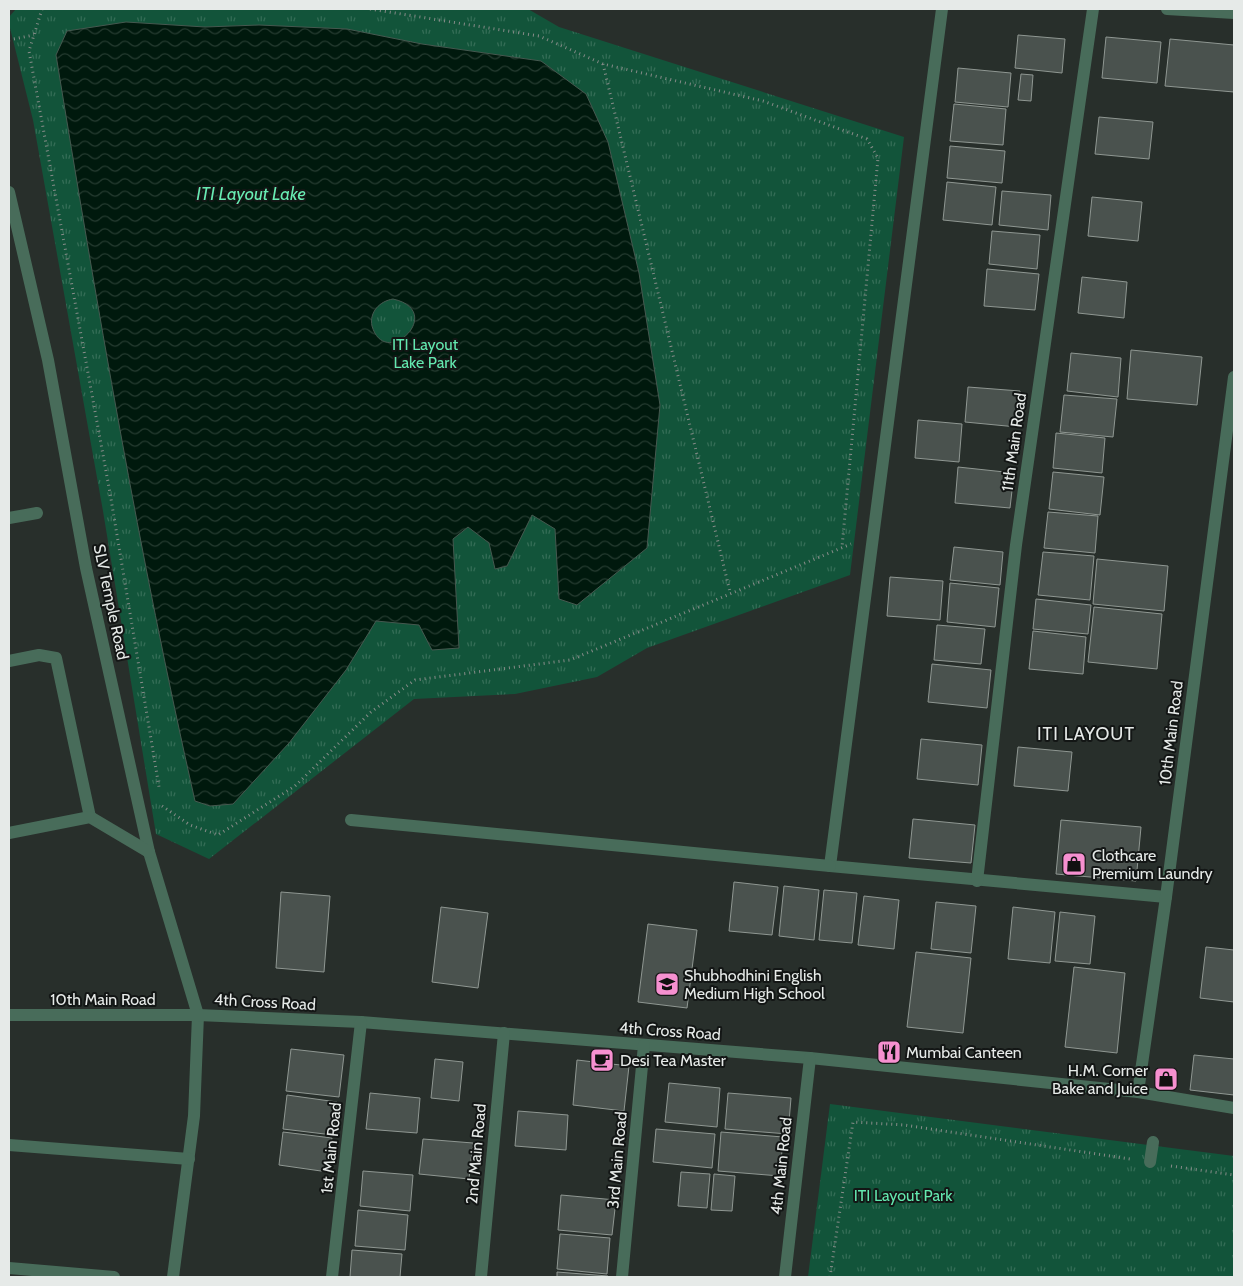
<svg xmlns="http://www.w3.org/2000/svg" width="1243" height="1286" viewBox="0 0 1243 1286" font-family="Cabin,sans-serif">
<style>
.park{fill:url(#park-tufts)}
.water{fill:url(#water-waves);stroke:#45584f;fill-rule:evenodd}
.building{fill:#4a524e;stroke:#8f9792}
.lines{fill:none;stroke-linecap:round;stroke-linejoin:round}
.path{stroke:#878c89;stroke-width:3;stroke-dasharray:1 4;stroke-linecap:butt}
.service{stroke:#486c5a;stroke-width:12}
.minor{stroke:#486c5a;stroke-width:12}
.labels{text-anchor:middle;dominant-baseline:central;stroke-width:4;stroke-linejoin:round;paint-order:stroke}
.park-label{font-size:16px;fill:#63e8af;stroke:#131615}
.street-label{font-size:16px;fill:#e6eae8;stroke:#131615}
.poi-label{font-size:16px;fill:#e6eae8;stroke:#131615;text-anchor:start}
.water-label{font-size:18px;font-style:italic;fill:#68ecb3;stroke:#131615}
.neighbourhood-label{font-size:18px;letter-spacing:1px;fill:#e6eae8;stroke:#131615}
</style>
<defs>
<pattern id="park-tufts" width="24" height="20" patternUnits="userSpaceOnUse" patternTransform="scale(1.25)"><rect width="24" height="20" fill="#12543a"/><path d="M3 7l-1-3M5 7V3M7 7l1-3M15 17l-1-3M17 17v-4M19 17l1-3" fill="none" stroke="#346d56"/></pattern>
<pattern id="water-waves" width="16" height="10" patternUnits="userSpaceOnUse" patternTransform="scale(1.25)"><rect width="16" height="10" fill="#00190d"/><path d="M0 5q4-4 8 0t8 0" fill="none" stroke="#253b30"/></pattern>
</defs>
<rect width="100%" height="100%" fill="#282f2b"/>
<g class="park">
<polygon points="16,9 528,9 559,27 904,137 850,575 647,648 597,677 515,694 414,699 209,859 156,834 103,511 33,120 9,24 9,17"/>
<polygon points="830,1104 1234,1156 1234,1277 808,1277"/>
</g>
<path class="water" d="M126,22L205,27L259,25L347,29L422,44L541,61L586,94L608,142L639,273L660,405L647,548L577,605L559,599L555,529L532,515L507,566L495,569L489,543L468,527L453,539L459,648L432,650L419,625L376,621L346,670L289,743L233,804L210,806L195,801C139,554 97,305 56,55L67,31ZM393,299C447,311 385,371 372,326C369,312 380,301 393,299Z"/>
<g class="building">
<polygon points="1018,35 1065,39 1062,73 1015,68"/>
<polygon points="1106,37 1161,42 1157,83 1102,78"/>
<polygon points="1170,39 1234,45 1234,92 1165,86"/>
<polygon points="958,68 1011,73 1008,107 955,102"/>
<polygon points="1021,74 1033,75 1031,101 1018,100"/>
<polygon points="954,104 1006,109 1003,145 950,141"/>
<polygon points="1099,117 1153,122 1149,159 1095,154"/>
<polygon points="950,146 1005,151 1002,183 947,178"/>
<polygon points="947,182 996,187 992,225 943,220"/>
<polygon points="1002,191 1051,195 1048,230 999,225"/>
<polygon points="1092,197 1142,202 1138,241 1088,236"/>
<polygon points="992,231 1040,235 1037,269 989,264"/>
<polygon points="987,269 1039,274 1035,310 984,306"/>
<polygon points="1082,277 1127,282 1124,318 1078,313"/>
<polygon points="1131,350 1202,357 1197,405 1127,399"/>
<polygon points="1071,353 1121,358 1118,397 1067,391"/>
<polygon points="968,387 1020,391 1017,427 965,422"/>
<polygon points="1064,395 1117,399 1113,437 1060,432"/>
<polygon points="918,420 962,424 959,462 915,458"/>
<polygon points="1056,433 1105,438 1102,473 1053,468"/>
<polygon points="958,467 1014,473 1010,508 955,503"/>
<polygon points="1053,472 1104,477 1100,515 1049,509"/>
<polygon points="1048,512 1098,516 1095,553 1044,548"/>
<polygon points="954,547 1003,552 1000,585 950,580"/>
<polygon points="1043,552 1094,556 1090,600 1038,595"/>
<polygon points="1097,559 1168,566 1164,611 1093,604"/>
<polygon points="890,577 943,581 940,620 887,616"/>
<polygon points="950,583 999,588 995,627 947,622"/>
<polygon points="1036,599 1091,605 1088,634 1033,629"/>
<polygon points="1094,607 1162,614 1157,669 1088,662"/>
<polygon points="937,625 985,629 981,664 934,660"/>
<polygon points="1033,631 1086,637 1083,674 1029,669"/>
<polygon points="932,664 991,670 987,708 928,702"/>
<polygon points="921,739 982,745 978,785 917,779"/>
<polygon points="1018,747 1072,752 1068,791 1014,786"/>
<polygon points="913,819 975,825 971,863 909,858"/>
<polygon points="1061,820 1141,827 1136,881 1056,874"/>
<polygon points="734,882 778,887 772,935 729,931"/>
<polygon points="784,886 819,890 814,940 779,936"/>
<polygon points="824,890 857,893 852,943 819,940"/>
<polygon points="281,892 330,896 324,972 276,968"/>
<polygon points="864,896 899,900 894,949 858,945"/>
<polygon points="936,902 976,906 971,953 931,949"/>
<polygon points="441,907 488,913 478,988 432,982"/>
<polygon points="1013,907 1055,912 1050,963 1008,959"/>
<polygon points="1060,912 1095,916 1090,964 1055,961"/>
<polygon points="648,924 697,930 687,1008 638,1002"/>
<polygon points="1206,947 1234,950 1234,1002 1200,998"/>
<polygon points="916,952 971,958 963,1033 907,1027"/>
<polygon points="1074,967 1125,973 1117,1053 1065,1047"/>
<polygon points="291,1049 344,1055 339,1097 286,1091"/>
<polygon points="1194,1055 1234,1059 1234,1095 1190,1090"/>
<polygon points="435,1059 463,1062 459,1101 431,1098"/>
<polygon points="577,1060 629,1066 624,1111 573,1105"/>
<polygon points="669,1083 720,1088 717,1127 665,1122"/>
<polygon points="370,1093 420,1098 417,1133 366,1129"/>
<polygon points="728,1093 791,1098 788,1134 725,1129"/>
<polygon points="287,1095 337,1102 333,1135 283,1129"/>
<polygon points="518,1111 568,1115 566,1150 515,1146"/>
<polygon points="656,1129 715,1134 712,1168 653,1162"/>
<polygon points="283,1132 332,1138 328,1172 279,1165"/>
<polygon points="721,1132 783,1137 780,1176 718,1171"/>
<polygon points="423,1139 473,1143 469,1179 419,1174"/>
<polygon points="363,1171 413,1175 410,1211 360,1206"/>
<polygon points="681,1172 710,1174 707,1208 678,1206"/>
<polygon points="714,1174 735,1176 732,1211 711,1210"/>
<polygon points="561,1195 616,1200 612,1235 558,1230"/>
<polygon points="358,1210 408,1215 405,1250 355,1246"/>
<polygon points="560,1234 610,1238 607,1274 557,1269"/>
<polygon points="352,1250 402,1254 400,1277 350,1277"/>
<polygon points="557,1272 608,1276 608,1277 557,1277"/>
</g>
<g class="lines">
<g class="path">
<polyline points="42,9 29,51 110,493 159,787"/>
<polyline points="370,9 539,36 603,64 763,101 867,139 878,158 842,547"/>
<polyline points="9,40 34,35"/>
<polyline points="603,64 730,592"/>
<polyline points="162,806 190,825 218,835 295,786 371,712 415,680 570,660 851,544"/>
<polyline points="1171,1166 1234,1175"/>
<polyline points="830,1277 853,1122 904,1125 1130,1159"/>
</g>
<polyline class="service" points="1150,1162 1153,1142"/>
<g class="minor">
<polyline points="942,9 830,866 1166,897"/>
<polyline points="1167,9 1234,13"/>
<polyline points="9,192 48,360 86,568 149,852 198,1015 194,1116 173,1277"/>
<polyline points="9,518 37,513"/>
<polyline points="9,661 39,655 56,658 90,817"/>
<polyline points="351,820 830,866"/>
<polyline points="9,833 90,817 149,852"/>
<polyline points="977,881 1016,545 1093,9"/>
<polyline points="9,1015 198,1015 361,1022 810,1058 1138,1092 1234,1108"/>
<polyline points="1138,1092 1166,897 1234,377"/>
<polyline points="9,1145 189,1159"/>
<polyline points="9,1268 114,1277"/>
<polyline points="332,1277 361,1022"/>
<polyline points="481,1277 504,1033"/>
<polyline points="622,1277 644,1045"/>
<polyline points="785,1277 810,1058"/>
</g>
</g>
<defs>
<g id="shop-square" transform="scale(1.25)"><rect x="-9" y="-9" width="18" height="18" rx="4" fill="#f690d0" stroke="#131615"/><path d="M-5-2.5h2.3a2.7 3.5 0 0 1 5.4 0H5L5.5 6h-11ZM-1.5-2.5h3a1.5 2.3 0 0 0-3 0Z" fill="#111"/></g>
<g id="school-square" transform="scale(1.25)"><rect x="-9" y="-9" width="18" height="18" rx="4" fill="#f690d0" stroke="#131615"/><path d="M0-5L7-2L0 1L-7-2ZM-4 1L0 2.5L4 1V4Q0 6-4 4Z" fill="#111"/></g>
<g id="restaurant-square" transform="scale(1.25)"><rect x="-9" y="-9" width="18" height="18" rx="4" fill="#f690d0" stroke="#131615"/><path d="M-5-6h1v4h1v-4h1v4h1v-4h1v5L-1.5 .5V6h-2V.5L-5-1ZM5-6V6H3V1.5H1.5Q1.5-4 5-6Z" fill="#111"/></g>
<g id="cafe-square" transform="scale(1.25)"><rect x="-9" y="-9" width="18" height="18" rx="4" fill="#f690d0" stroke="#131615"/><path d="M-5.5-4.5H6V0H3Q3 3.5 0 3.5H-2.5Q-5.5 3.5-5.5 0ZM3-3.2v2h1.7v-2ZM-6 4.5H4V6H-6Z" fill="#111"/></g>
</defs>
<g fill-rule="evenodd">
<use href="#shop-square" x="1074" y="864"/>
<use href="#school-square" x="667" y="984"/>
<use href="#restaurant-square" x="889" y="1052"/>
<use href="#cafe-square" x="602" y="1060"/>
<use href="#shop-square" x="1166" y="1079"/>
</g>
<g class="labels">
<g class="park-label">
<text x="425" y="344">ITI Layout<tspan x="425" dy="18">Lake Park</tspan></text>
<text x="903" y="1195">ITI Layout Park</text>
</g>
<g class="street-label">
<text transform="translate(1014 442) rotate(-82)">11th Main Road</text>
<text transform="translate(111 602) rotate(78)">SLV Temple Road</text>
<text transform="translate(1171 733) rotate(-83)">10th Main Road</text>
<text x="103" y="999">10th Main Road</text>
<text transform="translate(265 1002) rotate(3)">4th Cross Road</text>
<text transform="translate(670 1031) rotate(4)">4th Cross Road</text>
<text transform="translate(331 1148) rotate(-84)">1st Main Road</text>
<text transform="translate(476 1154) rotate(-85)">2nd Main Road</text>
<text transform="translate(617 1160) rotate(-85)">3rd Main Road</text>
<text transform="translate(781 1166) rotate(-84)">4th Main Road</text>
</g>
<g class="poi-label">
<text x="1092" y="855">Clothcare<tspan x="1092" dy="18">Premium Laundry</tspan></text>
<text x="684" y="975">Shubhodhini English<tspan x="684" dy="18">Medium High School</tspan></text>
<text x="906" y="1052">Mumbai Canteen</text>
<text x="620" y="1060">Desi Tea Master</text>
<text x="1148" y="1070" text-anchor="end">H.M. Corner<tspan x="1148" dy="18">Bake and Juice</tspan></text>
</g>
<g class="water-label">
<text x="251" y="194">ITI Layout Lake</text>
</g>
<g class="neighbourhood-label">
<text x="1086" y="734">ITI LAYOUT</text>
</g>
</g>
<rect width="1243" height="1286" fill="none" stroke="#e6eae8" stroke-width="20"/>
</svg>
